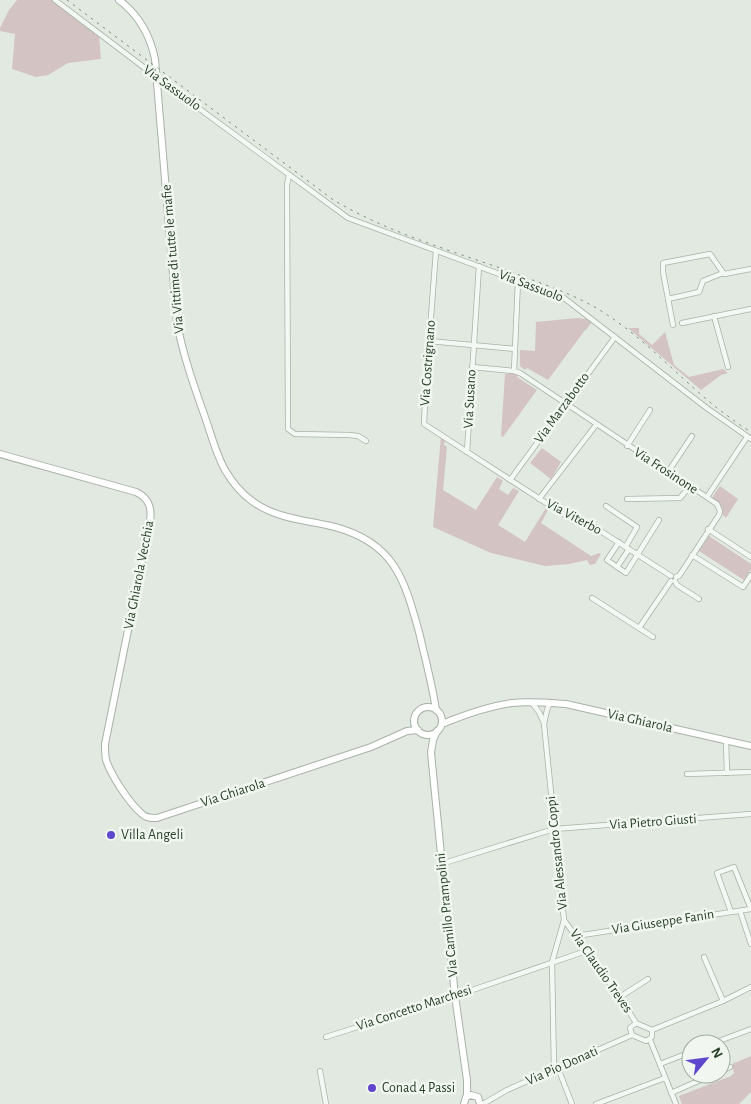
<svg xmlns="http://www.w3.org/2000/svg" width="751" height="1104" viewBox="0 0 751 1104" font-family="'Alegreya Sans',sans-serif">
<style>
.green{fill:#d3c3c2}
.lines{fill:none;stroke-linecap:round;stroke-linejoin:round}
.street-casing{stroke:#a7b3a6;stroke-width:6}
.secondary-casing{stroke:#a7b3a6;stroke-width:8}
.street{stroke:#f4f8f4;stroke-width:4.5}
.secondary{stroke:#fff;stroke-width:6}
.rail{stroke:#7c937a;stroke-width:1;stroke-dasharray:2.5 5;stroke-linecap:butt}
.street-bridge-casing{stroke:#a7b3a6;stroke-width:6;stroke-linecap:butt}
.street-bridge{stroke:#f4f8f4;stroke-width:4.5}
.poi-dot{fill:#5e47cd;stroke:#f1f7f0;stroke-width:2}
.labels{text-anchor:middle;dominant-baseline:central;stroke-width:5;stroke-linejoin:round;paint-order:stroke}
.street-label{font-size:14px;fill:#2a4129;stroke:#f1f7f0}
.poi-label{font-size:14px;fill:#2a4129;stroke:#f1f7f0;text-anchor:start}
</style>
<rect width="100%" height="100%" fill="#e2e9e1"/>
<g class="green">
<polygon points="17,0 54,0 80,23 99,36 101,59 68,63 48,75 36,77 12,69 15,34 0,31 0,28 9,10"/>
<polygon points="577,318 587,319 592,322 586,330 585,330 548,380 527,368 525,370 520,366 520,350 535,351 536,322"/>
<polygon points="628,328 639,328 639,334 652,345 665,332 674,365 689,377 723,369 728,373 721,375 701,390"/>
<polygon points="510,371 519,374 517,377 537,390 503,437 501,436 505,374 509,374"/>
<polygon points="441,436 445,439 444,445 447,447 443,490 476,510 497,477 503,481 499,489 508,495 513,488 519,491 498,525 525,542 546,508 548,510 541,523 591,556 599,553 601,554 595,564 590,565 587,560 569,564 545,566 491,553 433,527"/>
<polygon points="542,448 561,462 551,479 530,463"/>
<polygon points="720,486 738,499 726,518 722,514 723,512 722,507 713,500 713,496"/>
<polygon points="709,536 751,564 751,569 744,580 699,551"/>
<polygon points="751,1056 751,1092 739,1104 682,1104 679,1096 731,1076 734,1073 732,1064"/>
</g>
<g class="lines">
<g class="street-casing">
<g id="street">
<polyline points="55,0 150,72"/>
<polyline points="163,82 348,218 564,298 708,409 751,439"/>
<polyline points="289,175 287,185 288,429 295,434 349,435 358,436 366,441"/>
<polyline points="436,251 426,382 424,424 574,521 582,524 588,523 671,576"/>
<polyline points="668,299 699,292 703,281 723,273"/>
<polyline points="714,316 728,367"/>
<polyline points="682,323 751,309"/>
<polyline points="673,325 663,272 663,263 710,254 724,274 751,269"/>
<polyline points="429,341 515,349"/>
<polyline points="472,367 514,371 520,373 717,504 720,511 719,515 679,576 676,577"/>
<polyline points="514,371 518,281"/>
<polyline points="627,446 650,410"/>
<polyline points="467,452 479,266"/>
<polyline points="668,472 692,436"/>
<polyline points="510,480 615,337"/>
<polyline points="707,497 747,437"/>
<polyline points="539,499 596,425"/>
<polyline points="627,499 680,498 690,486"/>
<polyline points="606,506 637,527 626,546"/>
<polyline points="708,529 751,557"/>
<polyline points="619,542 607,560 626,573 659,520"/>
<polyline points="692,555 743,587 751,575"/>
<polyline points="617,567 629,549"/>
<polyline points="675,581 677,585 699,599"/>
<polyline points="592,598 653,637"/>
<polyline points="639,628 671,581"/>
<polyline points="532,703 539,712 544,723"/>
<polyline points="550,703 547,710 544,724 564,920 552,962 554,1069"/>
<polyline points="726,741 727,773"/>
<polyline points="687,774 751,772"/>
<polyline points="441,864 554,829 751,814"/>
<polyline points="740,911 751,944"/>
<polyline points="731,912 717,873 734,867 751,909"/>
<polyline points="564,920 620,997 636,1023"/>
<polyline points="576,936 751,909"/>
<polyline points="704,957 723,1001"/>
<polyline points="620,997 648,979"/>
<polygon points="636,1023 652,1030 652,1037 646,1041 632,1035 630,1028"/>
<polyline points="652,1030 723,1001 751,987"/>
<polyline points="326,1037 455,996 586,951"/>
<polyline points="650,1040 676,1104"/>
<polyline points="711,1044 751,1029"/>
<polyline points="660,1064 691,1052"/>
<polyline points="558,1068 572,1104"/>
<polyline points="320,1071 326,1104"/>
<polyline points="721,1071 730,1067"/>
<polyline points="671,1093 714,1074"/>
<polyline points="483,1104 507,1090 632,1035"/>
<polyline points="596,1104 665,1078"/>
</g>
</g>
<g class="secondary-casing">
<g id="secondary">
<path d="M119,0C139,15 150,35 155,59L177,323C183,355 194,386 205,417C211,434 216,454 225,470C232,482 241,493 252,501C276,519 307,520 335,527C394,543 404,578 419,632C425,658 432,683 436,710"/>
<path d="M0,454L136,492C149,498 152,508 150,521L105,744C105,750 105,754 106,760C111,775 129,803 142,814C146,818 151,818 157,818L371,747L407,731L418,730"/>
<circle cx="428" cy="721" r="14"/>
<path d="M442,724C464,715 488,706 512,703C530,701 548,703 566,704L751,746"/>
<polyline points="437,731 433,740 431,753 455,996 467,1080 467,1096"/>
<polyline points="464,1104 466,1097 471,1095 478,1097 480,1104"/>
</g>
</g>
<use href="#street" class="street"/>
<use href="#secondary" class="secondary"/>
<path class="rail" d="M67,0L332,199C388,233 453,251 514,273C540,283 567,292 591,305C638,331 675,374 717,408C728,416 739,425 751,432"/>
<g class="street-bridge-casing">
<polyline id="street-bridge" points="150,72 163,82"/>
</g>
<use href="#street-bridge" class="street-bridge"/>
</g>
<g class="poi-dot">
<circle cx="111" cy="835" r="5"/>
<circle cx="372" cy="1088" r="5"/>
</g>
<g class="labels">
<g class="street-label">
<text transform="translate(172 88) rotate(36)">Via Sassuolo</text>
<text transform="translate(173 259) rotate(-95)">Via Vittime di tutte le mafie</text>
<text transform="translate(531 286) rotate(21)">Via Sassuolo</text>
<text transform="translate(428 363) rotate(-86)">Via Costrignano</text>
<text transform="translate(470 399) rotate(-87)">Via Susano</text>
<text transform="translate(562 408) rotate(-54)">Via Marzabotto</text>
<text transform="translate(666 471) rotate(33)">Via Frosinone</text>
<text transform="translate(574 517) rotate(28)">Via Viterbo</text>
<text transform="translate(139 575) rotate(-79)">Via Ghiarola Vecchia</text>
<text transform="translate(640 721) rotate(13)">Via Ghiarola</text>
<text transform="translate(233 793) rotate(-18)">Via Ghiarola</text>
<text transform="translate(653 822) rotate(-4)">Via Pietro Giusti</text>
<text transform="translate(557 853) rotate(-96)">Via Alessandro Coppi</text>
<text transform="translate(447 915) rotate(-96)">Via Camillo Prampolini</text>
<text transform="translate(663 922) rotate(-9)">Via Giuseppe Fanin</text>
<text transform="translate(601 971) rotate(55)">Via Claudio Treves</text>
<text transform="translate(414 1008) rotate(-18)">Via Concetto Marchesi</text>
<text transform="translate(562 1066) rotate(-24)">Via Pio Donati</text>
</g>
<g class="poi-label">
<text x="121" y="835">Villa Angeli</text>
<text x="382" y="1088">Conad 4 Passi</text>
</g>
</g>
<g transform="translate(706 1059) rotate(61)"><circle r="24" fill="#f1f7f0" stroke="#a1aea0"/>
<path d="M0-4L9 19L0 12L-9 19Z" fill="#5e47cd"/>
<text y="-8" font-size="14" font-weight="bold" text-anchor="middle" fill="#2a4129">N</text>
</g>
</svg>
